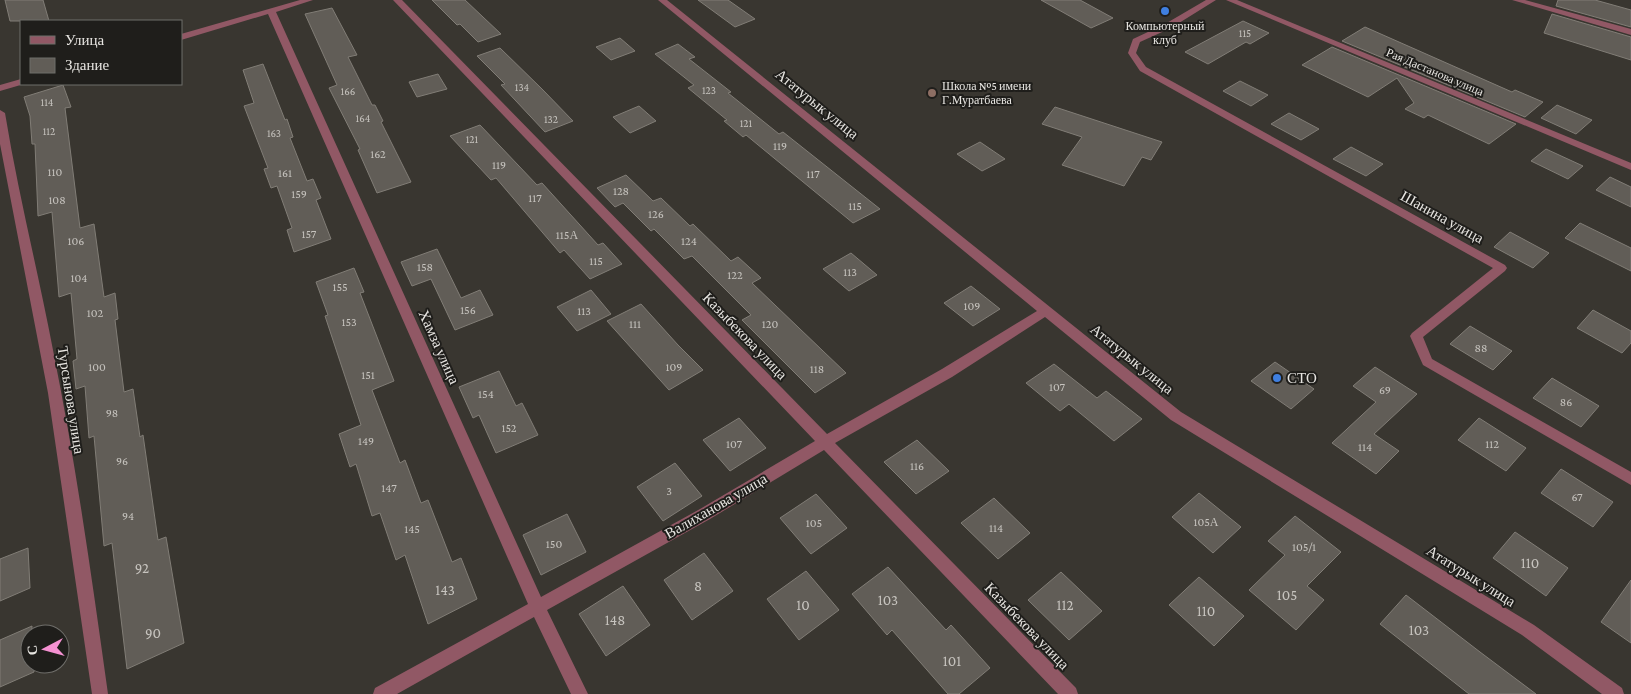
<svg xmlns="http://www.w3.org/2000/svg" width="1631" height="694" viewBox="0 0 1631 694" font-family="'Crimson Pro',serif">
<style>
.building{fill:#615d57;stroke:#817d76}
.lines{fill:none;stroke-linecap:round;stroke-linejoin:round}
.street{fill:#915865;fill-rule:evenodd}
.shop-dot{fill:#3f7fe0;stroke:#1f1e1b;stroke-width:2}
.education-dot{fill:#8d6e63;stroke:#1f1e1b;stroke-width:2}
.labels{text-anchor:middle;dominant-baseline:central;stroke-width:4;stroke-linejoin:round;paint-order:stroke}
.far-number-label{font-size:11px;fill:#c6c3be}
.far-poi-label{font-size:12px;fill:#e7e5e1;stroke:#1f1e1b}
.far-street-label{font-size:12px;fill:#e7e5e1;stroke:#1f1e1b}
.number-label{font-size:12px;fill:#c6c3be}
.street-label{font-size:15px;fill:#e7e5e1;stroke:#1f1e1b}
.poi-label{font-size:15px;fill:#e7e5e1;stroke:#1f1e1b;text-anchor:start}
.near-number-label{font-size:15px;fill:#c6c3be}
</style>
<rect width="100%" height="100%" fill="#393630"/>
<g class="building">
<polygon points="5,0 43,0 49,21 10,21"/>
<polygon points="432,0 465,0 501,34 478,42 460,24 457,25"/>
<polygon points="698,0 728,0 755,19 735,27"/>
<polygon points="1041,0 1080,0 1113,18 1091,28"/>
<polygon points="1558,0 1595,0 1631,10 1631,27 1556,6"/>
<polygon points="332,8 357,55 348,57 372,105 375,105 383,121 381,122 411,182 377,193 358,150 360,149 329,88 337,85 305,14"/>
<polygon points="1552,14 1631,37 1631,60 1544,33"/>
<polygon points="1243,21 1269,33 1250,44 1246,42 1208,64 1185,52"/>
<polygon points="1365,27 1512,92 1515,90 1543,102 1525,117 1342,41"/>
<polygon points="620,38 635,51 611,60 596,47"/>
<polygon points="678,44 695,57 689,59 731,92 728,93 779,134 783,132 880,209 853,223 746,135 743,137 724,121 727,120 688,88 694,85 655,54"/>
<polygon points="1332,47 1516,124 1489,144 1428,115 1424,118 1405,109 1414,103 1397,78 1368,97 1302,65"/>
<polygon points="500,48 542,89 573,121 545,132 501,85 505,84 477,56"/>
<polygon points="263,64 285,120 287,119 293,137 290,138 307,181 313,179 321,198 316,200 331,239 294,252 287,230 292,228 277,186 271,188 264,169 268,168 244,106 254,103 243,70"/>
<polygon points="438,74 447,89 417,97 409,82"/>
<polygon points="1240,81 1268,95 1251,106 1223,91"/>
<polygon points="63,85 71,107 65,108 80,228 94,224 104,297 115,293 118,319 115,320 124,392 133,389 140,437 143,435 158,540 166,537 184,643 127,669 112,543 104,546 94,436 89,438 85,386 76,389 73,361 77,359 71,293 59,297 52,212 38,216 35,144 32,144 30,116 24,97"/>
<polygon points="1557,105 1592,120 1576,134 1541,118"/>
<polygon points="639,106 656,121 630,133 613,117"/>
<polygon points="1055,107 1162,142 1151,160 1142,157 1124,186 1062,165 1082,137 1042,124"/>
<polygon points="1289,113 1319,129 1301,140 1271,124"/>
<polygon points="480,125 537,185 542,183 598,245 603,243 622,264 590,279 564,250 560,253 496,178 491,180 450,136"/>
<polygon points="980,142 1005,159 982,171 957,154"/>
<polygon points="1351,147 1383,164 1366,176 1333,159"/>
<polygon points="1546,149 1583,166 1568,179 1531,161"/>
<polygon points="626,175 653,201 661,198 690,226 693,224 731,261 738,257 761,278 752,283 846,373 815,393 742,320 751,315 692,256 684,259 654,229 651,231 623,203 615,207 597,188"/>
<polygon points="1610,177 1631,187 1631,207 1596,190"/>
<polygon points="1580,223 1631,248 1631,271 1565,238"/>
<polygon points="1510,232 1549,253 1533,268 1494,247"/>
<polygon points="437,249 461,298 480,290 493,315 455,330 431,279 412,286 401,262"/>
<polygon points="851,253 877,275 849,291 823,269"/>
<polygon points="354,268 364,292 360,293 394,381 372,390 400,463 405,460 421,503 428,500 452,562 461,558 477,599 428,624 405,555 396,560 380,513 372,516 356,464 350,467 339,434 361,425 325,316 328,315 316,282"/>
<polygon points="971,286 1000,309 973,326 944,303"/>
<polygon points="591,290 611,314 577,331 557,307"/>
<polygon points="641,304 678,345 703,370 669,390 607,321"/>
<polygon points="1593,310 1631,331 1631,343 1622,353 1577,328"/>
<polygon points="1470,326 1512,351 1493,370 1450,344"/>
<polygon points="1275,362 1314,389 1291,409 1251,381"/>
<polygon points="1054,364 1097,398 1106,391 1142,419 1114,441 1069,404 1060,411 1026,383"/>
<polygon points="1375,367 1417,394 1374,434 1399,451 1376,474 1332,443 1376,402 1353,386"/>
<polygon points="499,371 516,406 522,403 538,435 496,453 479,415 473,418 459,387"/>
<polygon points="1552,378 1599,406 1581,427 1533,398"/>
<polygon points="739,418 766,448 730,471 703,440"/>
<polygon points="1479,418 1526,448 1506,471 1458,440"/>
<polygon points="917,440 949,471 916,494 884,462"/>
<polygon points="675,463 702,496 663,521 637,487"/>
<polygon points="1561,469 1613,502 1593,527 1541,493"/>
<polygon points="1199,493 1241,527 1213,553 1172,517"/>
<polygon points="816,494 847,528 811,554 780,518"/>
<polygon points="994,498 1030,533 998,559 961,523"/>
<polygon points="567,514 586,552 541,575 523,535"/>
<polygon points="1295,516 1341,552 1307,586 1324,600 1296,630 1249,590 1285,555 1268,541"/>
<polygon points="1515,532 1568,568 1546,596 1493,558"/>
<polygon points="28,548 30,588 0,601 0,559"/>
<polygon points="704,553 733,591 692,620 664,580"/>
<polygon points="888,567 946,630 951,625 990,668 959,694 948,694 892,630 887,635 852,594"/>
<polygon points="806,571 839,610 799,640 767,599"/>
<polygon points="1061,572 1102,611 1069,640 1028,600"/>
<polygon points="1199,577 1244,616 1214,646 1169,605"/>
<polygon points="1631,580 1631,643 1601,622"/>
<polygon points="623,586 650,625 606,656 579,614"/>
<polygon points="1406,595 1480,652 1536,694 1469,694 1380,624"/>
<polygon points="32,626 30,664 34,664 34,672 0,687 0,640"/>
</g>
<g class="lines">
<g class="street">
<polygon points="300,0 313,0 276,12 541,597 700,509 815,441 393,0 402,0 827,434 942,369 1037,311 658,0 667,0 1181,412 1534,625 1622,688 1624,694 1602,694 1522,635 1171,420 1045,317 952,377 835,443 1076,688 1078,694 1058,694 824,450 710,519 547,610 588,694 571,694 534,617 397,694 373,694 375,688 528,604 268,14 181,40 181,34"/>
<polygon points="1206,0 1216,0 1171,28 1140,42 1136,53 1146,67 1505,265 1507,268 1505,271 1423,337 1432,359 1631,472 1631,485 1423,365 1410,336 1412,333 1493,268 1140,71 1128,53 1133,39 1165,24"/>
<polygon points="1226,0 1237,0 1631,163 1631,170"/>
<polygon points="1512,0 1525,0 1631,29 1631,35"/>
<polygon points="21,79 21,84 24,84 0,91 0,85"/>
<path d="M0,110L5,113C18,193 38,271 53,350C76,464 92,579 108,694H92L48,393L0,144Z"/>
</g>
</g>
<g class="shop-dot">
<circle cx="1165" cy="11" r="5"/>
<circle cx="1277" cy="378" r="5"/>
</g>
<circle class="education-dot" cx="932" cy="93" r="5"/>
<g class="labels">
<g class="far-number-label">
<text x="1245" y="33">115</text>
<text x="522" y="87">134</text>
<text x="709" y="90">123</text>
<text x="348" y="91">166</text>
<text x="47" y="102">114</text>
<text x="363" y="118">164</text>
<text x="551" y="119">132</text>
<text x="746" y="123">121</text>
<text x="49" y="131">112</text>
<text x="274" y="133">163</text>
<text x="472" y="139">121</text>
</g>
<g class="far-poi-label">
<text x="1165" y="26">Компьютерный<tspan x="1165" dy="14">клуб</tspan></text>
<text x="942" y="86" text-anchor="start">Школа №5 имени<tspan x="942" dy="14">Г.Муратбаева</tspan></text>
</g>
<g class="far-street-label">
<text transform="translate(1435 72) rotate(23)">Рая Дастанова улица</text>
</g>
<g class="number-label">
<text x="780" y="146">119</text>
<text x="378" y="154">162</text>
<text x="499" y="165">119</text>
<text x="55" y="172">110</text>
<text x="285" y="173">161</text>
<text x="813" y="174">117</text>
<text x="621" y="191">128</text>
<text x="299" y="194">159</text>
<text x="535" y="198">117</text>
<text x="57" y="200">108</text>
<text x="855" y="206">115</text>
<text x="656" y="214">126</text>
<text x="309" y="234">157</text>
<text x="567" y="235">115А</text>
<text x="76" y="241">106</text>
<text x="689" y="241">124</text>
<text x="596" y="261">115</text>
<text x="425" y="267">158</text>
<text x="850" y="272">113</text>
<text x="735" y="275">122</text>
<text x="79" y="278">104</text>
<text x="340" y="287">155</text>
<text x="972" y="306">109</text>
<text x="468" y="310">156</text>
<text x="584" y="311">113</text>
<text x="95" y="313">102</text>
<text x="349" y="322">153</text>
<text x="635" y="324">111</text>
<text x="770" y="324">120</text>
<text x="1481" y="348">88</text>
<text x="97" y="367">100</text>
<text x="674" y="367">109</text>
<text x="817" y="369">118</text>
<text x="368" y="375">151</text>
<text x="1057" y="387">107</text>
<text x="1385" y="390">69</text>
<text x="486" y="394">154</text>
<text x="1566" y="402">86</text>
<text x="112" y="413">98</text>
<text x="509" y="428">152</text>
<text x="366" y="441">149</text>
<text x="734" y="444">107</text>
<text x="1492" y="444">112</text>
<text x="1365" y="447">114</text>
<text x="122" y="461">96</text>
<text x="917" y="466">116</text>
<text x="389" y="488">147</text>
<text x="669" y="491">3</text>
<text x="1577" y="497">67</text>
<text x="128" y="516">94</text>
<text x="1206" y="522">105А</text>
<text x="814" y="523">105</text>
<text x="996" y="528">114</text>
<text x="412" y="529">145</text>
<text x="554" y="544">150</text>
<text x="1304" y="547">105/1</text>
</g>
<g class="street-label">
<text transform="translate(817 104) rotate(39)">Ататурык улица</text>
<text transform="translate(1442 217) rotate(29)">Шанина улица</text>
<text transform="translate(745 336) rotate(46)">Казыбекова улица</text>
<text transform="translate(439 347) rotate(66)">Хамза улица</text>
<text transform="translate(1132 359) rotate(39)">Ататурык улица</text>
<text transform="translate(71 400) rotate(81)">Турсынова улица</text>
<text transform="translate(716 506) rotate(-30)">Валиханова улица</text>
<text transform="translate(1471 576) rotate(32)">Ататурык улица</text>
<text transform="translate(1027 626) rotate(46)">Казыбекова улица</text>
</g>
<g class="poi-label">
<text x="1287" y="378">СТО</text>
</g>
<g class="near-number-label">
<text x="1530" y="563">110</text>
<text x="142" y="568">92</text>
<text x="698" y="586">8</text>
<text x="445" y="590">143</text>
<text x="1287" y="595">105</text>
<text x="888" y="600">103</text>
<text x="803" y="605">10</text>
<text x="1065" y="605">112</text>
<text x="1206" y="611">110</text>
<text x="615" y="620">148</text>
<text x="1419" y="630">103</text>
<text x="153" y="633">90</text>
<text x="952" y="661">101</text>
</g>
</g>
<rect x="20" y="20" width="162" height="65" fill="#1f1e1b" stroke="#6f6e6a"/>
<rect x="30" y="36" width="25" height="8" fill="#915865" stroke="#6f6e6a"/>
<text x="65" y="45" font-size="15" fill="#e7e5e1">Улица</text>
<rect x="30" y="58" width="25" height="15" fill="#615d57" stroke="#6f6e6a"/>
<text x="65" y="70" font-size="15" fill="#e7e5e1">Здание</text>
<g transform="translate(45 649) rotate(264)"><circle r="24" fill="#1f1e1b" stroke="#6f6e6a"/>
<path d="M0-4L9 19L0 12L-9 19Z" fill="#f591d2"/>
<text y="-8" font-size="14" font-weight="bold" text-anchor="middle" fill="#e7e5e1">С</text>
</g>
</svg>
